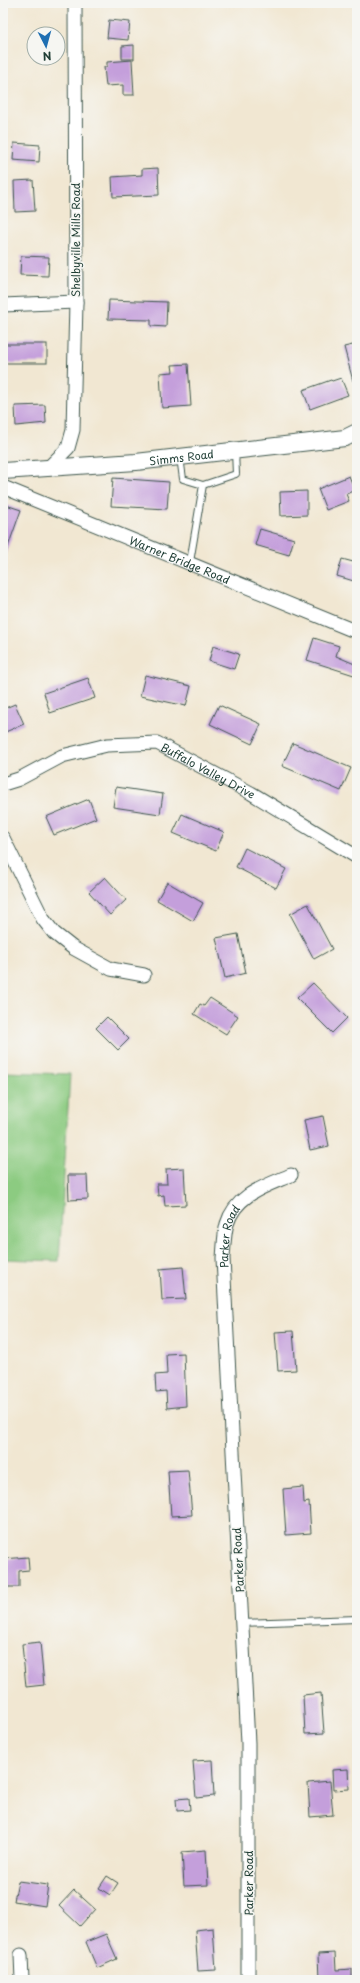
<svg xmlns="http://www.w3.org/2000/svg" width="360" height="1983" viewBox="0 0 360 1983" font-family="'Playpen Sans',sans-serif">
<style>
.green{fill:#8ccb81;stroke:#56845a}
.building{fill:#c49fdb}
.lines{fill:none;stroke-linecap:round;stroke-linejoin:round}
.service-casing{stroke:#3e564c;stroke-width:8}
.minor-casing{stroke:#3e564c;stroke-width:15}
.tertiary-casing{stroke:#3e564c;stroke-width:18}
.service{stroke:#fff;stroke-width:6}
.minor{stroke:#fff;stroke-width:13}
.tertiary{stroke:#fff;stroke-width:16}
.labels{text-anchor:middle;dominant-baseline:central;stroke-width:3;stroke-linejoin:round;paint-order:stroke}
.street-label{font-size:11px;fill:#1f3d34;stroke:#f6f6f2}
</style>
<rect width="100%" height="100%" fill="#f6f6f2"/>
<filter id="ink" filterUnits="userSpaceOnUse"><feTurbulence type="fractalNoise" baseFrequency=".025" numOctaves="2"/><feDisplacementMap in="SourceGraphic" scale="8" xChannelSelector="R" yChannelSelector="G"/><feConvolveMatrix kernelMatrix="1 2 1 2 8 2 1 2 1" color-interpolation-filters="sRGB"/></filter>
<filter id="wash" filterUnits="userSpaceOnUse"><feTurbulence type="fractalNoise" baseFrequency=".012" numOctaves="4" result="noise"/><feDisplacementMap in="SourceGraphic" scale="16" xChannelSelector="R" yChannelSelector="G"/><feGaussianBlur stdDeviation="0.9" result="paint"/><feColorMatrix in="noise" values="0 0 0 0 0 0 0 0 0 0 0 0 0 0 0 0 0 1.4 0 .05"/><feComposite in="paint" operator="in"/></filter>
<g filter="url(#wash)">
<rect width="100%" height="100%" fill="#f1e7d2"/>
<polygon class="green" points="3,1072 70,1074 59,1261 3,1259"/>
<g id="blocks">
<g class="building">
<polygon points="109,20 130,22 128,40 107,38"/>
<polygon points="134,45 134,59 122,59 122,46"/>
<polygon points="132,60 134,95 123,95 123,85 106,86 104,67 107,67 107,62"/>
<polygon points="14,143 40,145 39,162 13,160"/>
<polygon points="158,168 159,195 113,197 112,177 142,175 142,169"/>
<polygon points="33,180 35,211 15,212 14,181"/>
<polygon points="21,256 49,257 48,276 20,275"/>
<polygon points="109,300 167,302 166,327 151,326 151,320 108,319"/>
<rect x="3" y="344" width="44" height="19"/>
<polygon points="357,344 357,380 353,381 344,347"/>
<polygon points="188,364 191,406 162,408 160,373 173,372 172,365"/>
<polygon points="341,378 348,395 310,409 303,390 331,380 332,381"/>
<polygon points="45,405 46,423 16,426 15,406"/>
<polygon points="349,476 355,490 346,494 349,501 326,510 318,489"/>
<polygon points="113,478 169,482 167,509 111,506"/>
<polygon points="307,491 307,515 281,516 280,492"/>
<polygon points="3,504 21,510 5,555 3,555"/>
<polygon points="260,529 294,539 289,555 255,545"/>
<polygon points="342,559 357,563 357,582 337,576"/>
<polygon points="314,638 339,646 336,656 357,665 357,676 307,660"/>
<polygon points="213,646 239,654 234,669 209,661"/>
<polygon points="145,675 191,686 186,706 140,696"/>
<polygon points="88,678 95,698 50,713 44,693"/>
<polygon points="15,704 24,724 3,733 3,709"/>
<polygon points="219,705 261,724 252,744 210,724"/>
<polygon points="293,743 351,768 341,791 282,766"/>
<polygon points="116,787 163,794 160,814 113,807"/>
<polygon points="89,799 96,818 54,835 46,817"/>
<polygon points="182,814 224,832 216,851 173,833"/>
<polygon points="245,848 286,869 276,888 236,867"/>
<polygon points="105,877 126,900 110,915 89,892"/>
<polygon points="167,882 203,903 193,921 157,900"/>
<polygon points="308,904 332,949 314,959 290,914"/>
<polygon points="238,934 246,973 225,978 216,938"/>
<polygon points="313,983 347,1018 332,1033 297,998"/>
<polygon points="210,998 238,1016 226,1034 194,1014 200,1004 204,1006"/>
<polygon points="107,1017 129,1039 118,1050 96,1028"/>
<polygon points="323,1116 329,1146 310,1150 304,1120"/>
<polygon points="184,1168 186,1205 165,1206 164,1195 158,1196 157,1184 167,1184 166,1169"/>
<polygon points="68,1175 87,1175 88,1199 69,1200"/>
<polygon points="183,1267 186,1299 162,1300 160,1269"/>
<polygon points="293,1331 296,1370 278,1371 275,1332"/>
<polygon points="184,1353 186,1406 167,1408 166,1391 156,1392 155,1375 167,1374 166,1354"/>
<polygon points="188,1470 192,1515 171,1516 168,1471"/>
<polygon points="303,1487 304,1503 309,1502 311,1533 286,1535 283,1489"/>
<polygon points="28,1557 29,1570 19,1571 19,1587 3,1587 3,1559"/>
<polygon points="40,1642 44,1685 26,1687 22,1644"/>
<polygon points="321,1693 324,1733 305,1734 303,1695"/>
<polygon points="212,1760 214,1796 196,1798 193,1761"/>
<polygon points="348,1769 349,1789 333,1790 332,1770"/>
<polygon points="330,1781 333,1815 310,1817 308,1783"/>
<polygon points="189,1798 190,1810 177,1811 176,1799"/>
<polygon points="206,1850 208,1885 184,1886 182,1852"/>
<polygon points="107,1876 118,1883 110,1895 99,1888"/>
<polygon points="18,1881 48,1885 45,1906 14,1901"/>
<polygon points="74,1890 95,1909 80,1926 59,1906"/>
<polygon points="213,1928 216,1970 198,1971 195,1930"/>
<polygon points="106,1934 117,1959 97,1968 86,1942"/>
<polygon points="335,1953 336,1970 352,1969 352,1980 319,1980 318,1954"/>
</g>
</g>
</g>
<g filter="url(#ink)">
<use href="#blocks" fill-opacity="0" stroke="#3e564c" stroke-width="1"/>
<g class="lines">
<g class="service-casing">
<g id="service">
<polyline points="180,457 183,479 203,485"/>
<polyline points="190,562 203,485 236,474 235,451"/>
<polyline points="242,1623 357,1619"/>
</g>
</g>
<g class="minor-casing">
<g id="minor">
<polyline points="3,305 76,302"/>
<polyline points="48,468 68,448 73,430 76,302 75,3"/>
<path id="s1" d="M3,487L357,632"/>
<path id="s2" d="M3,784L19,779L62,756L107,745L157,743L251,793L357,857"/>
<polyline points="3,838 43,919 54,933 73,948 111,969 144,975"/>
<polyline points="21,1955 22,1980"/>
<path id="s3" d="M248,1980V1743L223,1258C224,1247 224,1234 227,1224C236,1194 266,1186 291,1175"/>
</g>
</g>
<g class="tertiary-casing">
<g id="tertiary">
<path id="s4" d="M3,471L136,462L345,438L357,432"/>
</g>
</g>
<use href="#service" class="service"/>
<use href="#minor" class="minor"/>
<use href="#tertiary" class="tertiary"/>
</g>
</g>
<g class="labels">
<g class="street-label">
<text transform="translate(75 240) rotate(-90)">Shelbyville Mills Road</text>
<text stroke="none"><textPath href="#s4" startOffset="179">Simms Road</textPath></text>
<text stroke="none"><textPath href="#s1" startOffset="191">Warner Bridge Road</textPath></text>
<text stroke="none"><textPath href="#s2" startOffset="220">Buffalo Valley Drive</textPath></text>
<text stroke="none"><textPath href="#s3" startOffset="745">Parker Road</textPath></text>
<text transform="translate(238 1560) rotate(-93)">Parker Road</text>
<text transform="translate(248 1883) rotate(-90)">Parker Road</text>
</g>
</g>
<rect width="360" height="1983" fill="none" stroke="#f6f6f2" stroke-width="16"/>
<g transform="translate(46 46) rotate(174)"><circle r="19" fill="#f6f6f2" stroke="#a0aca6"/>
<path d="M0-3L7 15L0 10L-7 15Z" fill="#1f6fb2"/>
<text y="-6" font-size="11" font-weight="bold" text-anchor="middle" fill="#1f3d34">N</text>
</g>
</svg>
